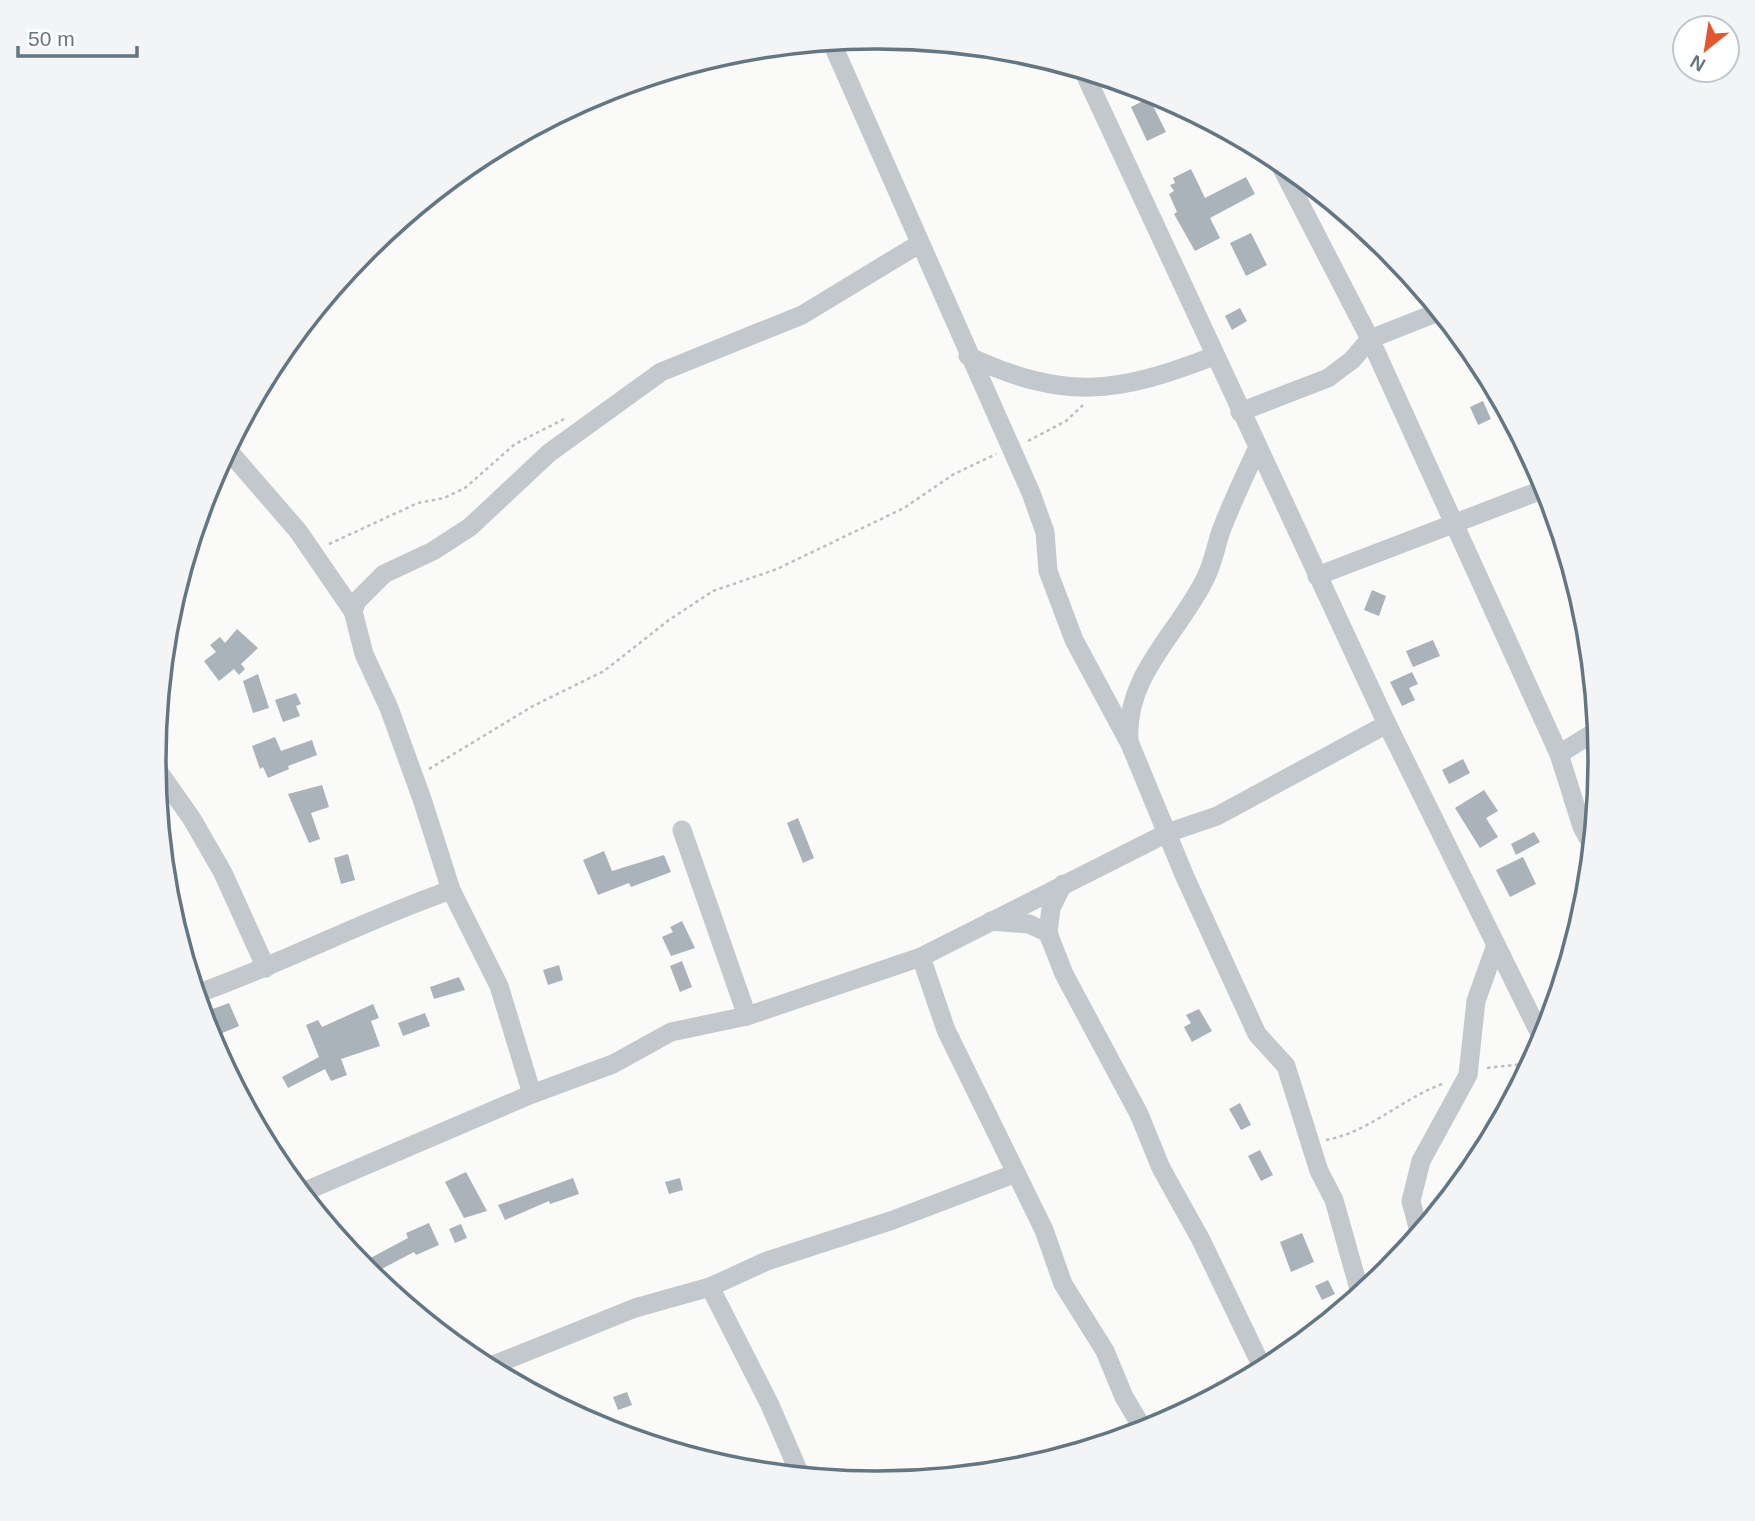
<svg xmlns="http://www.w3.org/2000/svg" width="1755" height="1521" viewBox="0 0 1755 1521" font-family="Helvetica,sans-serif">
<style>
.building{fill:#aab3b9}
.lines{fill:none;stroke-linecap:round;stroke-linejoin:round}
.path{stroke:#bbbfc2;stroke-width:2.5;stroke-dasharray:3.5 3.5;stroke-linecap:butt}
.minor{stroke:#c3c8cc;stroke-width:19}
.rim{fill:none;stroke:#657683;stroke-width:3.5}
</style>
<rect width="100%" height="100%" fill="#fafaf8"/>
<g class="building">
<polygon points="1149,98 1166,132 1147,141 1131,107"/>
<polygon points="1191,169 1205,198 1246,177 1255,194 1210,218 1220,238 1195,251 1174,214 1177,212 1169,194 1174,191 1170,185 1175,183 1173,178"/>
<polygon points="1251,233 1267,265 1246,276 1230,243"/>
<polygon points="1240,308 1247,321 1232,330 1225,316"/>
<polygon points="1483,401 1491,419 1478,425 1470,407"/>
<polygon points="1372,590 1386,596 1379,616 1364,610"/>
<polygon points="237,629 258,648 241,664 245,669 239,675 234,669 219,681 204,661 216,652 210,645 220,637 225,643"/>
<polygon points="1433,640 1440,656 1413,667 1406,651"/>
<polygon points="1412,672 1418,684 1409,688 1415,700 1402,706 1390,682"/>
<polygon points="258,674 269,708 253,713 243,681"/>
<polygon points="296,693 301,704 296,706 300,716 283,722 275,700"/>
<polygon points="275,737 281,751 312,740 317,755 288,766 289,769 268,778 263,767 260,769 252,746"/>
<polygon points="1463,759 1470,773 1449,784 1442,770"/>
<polygon points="322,785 329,807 311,813 320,839 309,843 288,794"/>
<polygon points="1484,790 1498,811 1486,818 1498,837 1480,848 1455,808"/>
<polygon points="798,818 814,858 803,863 787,823"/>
<polygon points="1534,832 1540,842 1516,855 1511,844"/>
<polygon points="604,851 612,871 664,855 671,872 631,887 629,883 598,895 583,860"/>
<polygon points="348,854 355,880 341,884 334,858"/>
<polygon points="1523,857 1536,884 1510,897 1496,870"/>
<polygon points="682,921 695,948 671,956 662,937 673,932 670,927"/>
<polygon points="682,961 692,987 680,992 670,966"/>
<polygon points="559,965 563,980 548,985 543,970"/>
<polygon points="459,977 465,990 434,999 430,987"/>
<polygon points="229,1003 239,1026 220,1034 210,1010"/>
<polygon points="373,1004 379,1018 371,1021 380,1046 341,1059 347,1075 331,1081 325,1069 288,1088 282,1077 319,1057 306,1025 318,1020 322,1027"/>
<polygon points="1199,1009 1212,1031 1192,1042 1184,1027 1191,1023 1186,1015"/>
<polygon points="425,1013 430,1026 403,1036 398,1023"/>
<polygon points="1240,1103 1251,1125 1241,1130 1229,1109"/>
<polygon points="1260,1150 1273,1175 1261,1181 1248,1156"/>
<polygon points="466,1172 487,1211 464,1218 445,1182"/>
<polygon points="573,1178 579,1194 550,1204 549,1201 505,1220 498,1205"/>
<polygon points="680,1178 683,1190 669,1194 665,1182"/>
<polygon points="429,1223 439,1245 416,1255 414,1252 370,1275 363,1262 408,1238 406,1233"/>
<polygon points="461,1224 467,1238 455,1243 449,1229"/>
<polygon points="1302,1233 1314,1262 1291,1272 1280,1242"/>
<polygon points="1328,1280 1335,1294 1322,1300 1315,1286"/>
<polygon points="627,1392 632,1405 618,1410 613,1397"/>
</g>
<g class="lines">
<g class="path">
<polyline points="1028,441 1066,421 1083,405"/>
<polyline points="329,544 418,503 444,498 465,488 515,444 564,419"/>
<polyline points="429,769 533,706 604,671 669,620 713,591 777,569 904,508 954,474 996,454"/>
<polyline points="1487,1068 1532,1063"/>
<path d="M1326,1140C1370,1132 1402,1098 1445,1083"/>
</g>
<g class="minor">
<polyline points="831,41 1031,493 1045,532 1048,571 1074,640 1130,744 1185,877 1257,1034 1286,1066 1319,1171 1334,1200 1361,1296"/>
<polyline points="1083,70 1387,724 1544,1042"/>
<polyline points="1276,157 1370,339 1559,754 1582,827 1593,847"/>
<path d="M968,356C1065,401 1116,394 1214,356"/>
<polyline points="1240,412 1328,378 1352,360 1370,339 1441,311"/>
<polyline points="227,449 298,531 353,611 364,654 389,708 422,799 451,890 499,986 532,1094"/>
<polyline points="1317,576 1547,488"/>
<polyline points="353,611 357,601 384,574 433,551 470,527 549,453 661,372 802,315 919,244"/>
<path d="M1129,740C1125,674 1180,632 1206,577C1213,563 1216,546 1221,531C1232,502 1245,475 1258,447"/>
<polyline points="1559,754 1598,730"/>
<polyline points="154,765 192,819 223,873 266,968"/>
<polyline points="682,830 747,1016"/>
<polyline points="1063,884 1051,908 1048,933 1064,974 1139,1114 1161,1168 1201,1240 1264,1371"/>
<polyline points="991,921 1029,924 1048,933"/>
<polyline points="921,957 946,1030 1044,1230 1063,1284 1105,1351 1124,1397 1145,1432"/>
<path d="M196,994C282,964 364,920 451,890"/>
<polyline points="301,1193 532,1094 613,1064 671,1032 747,1016 921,957 1167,833 1217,816 1387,724"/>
<polyline points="1420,1235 1411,1201 1421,1161 1468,1075 1476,1001 1496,945"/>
<polyline points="710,1287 770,1405 801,1477"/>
<polyline points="486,1368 635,1308 710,1287 767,1261 893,1220 1016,1173"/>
</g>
</g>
<path d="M0 0H1755V1521H0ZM166 760a711 711 0 1 1 1422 0a711 711 0 1 1-1422 0Z" fill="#f3f4f5" fill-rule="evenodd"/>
<path class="rim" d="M166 760a711 711 0 1 1 1422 0a711 711 0 1 1-1422 0Z"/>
<g transform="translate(1706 49) rotate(210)"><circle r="33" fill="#ffffff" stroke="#c1c8cd" stroke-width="2"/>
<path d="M0-5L12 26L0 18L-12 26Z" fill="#e4572e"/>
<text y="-10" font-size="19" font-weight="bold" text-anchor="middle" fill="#657683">N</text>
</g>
<path d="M18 46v10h119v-10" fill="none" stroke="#657683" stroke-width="3.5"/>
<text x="28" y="46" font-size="21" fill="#657683" stroke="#ffffff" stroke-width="5" paint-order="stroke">50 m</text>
</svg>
